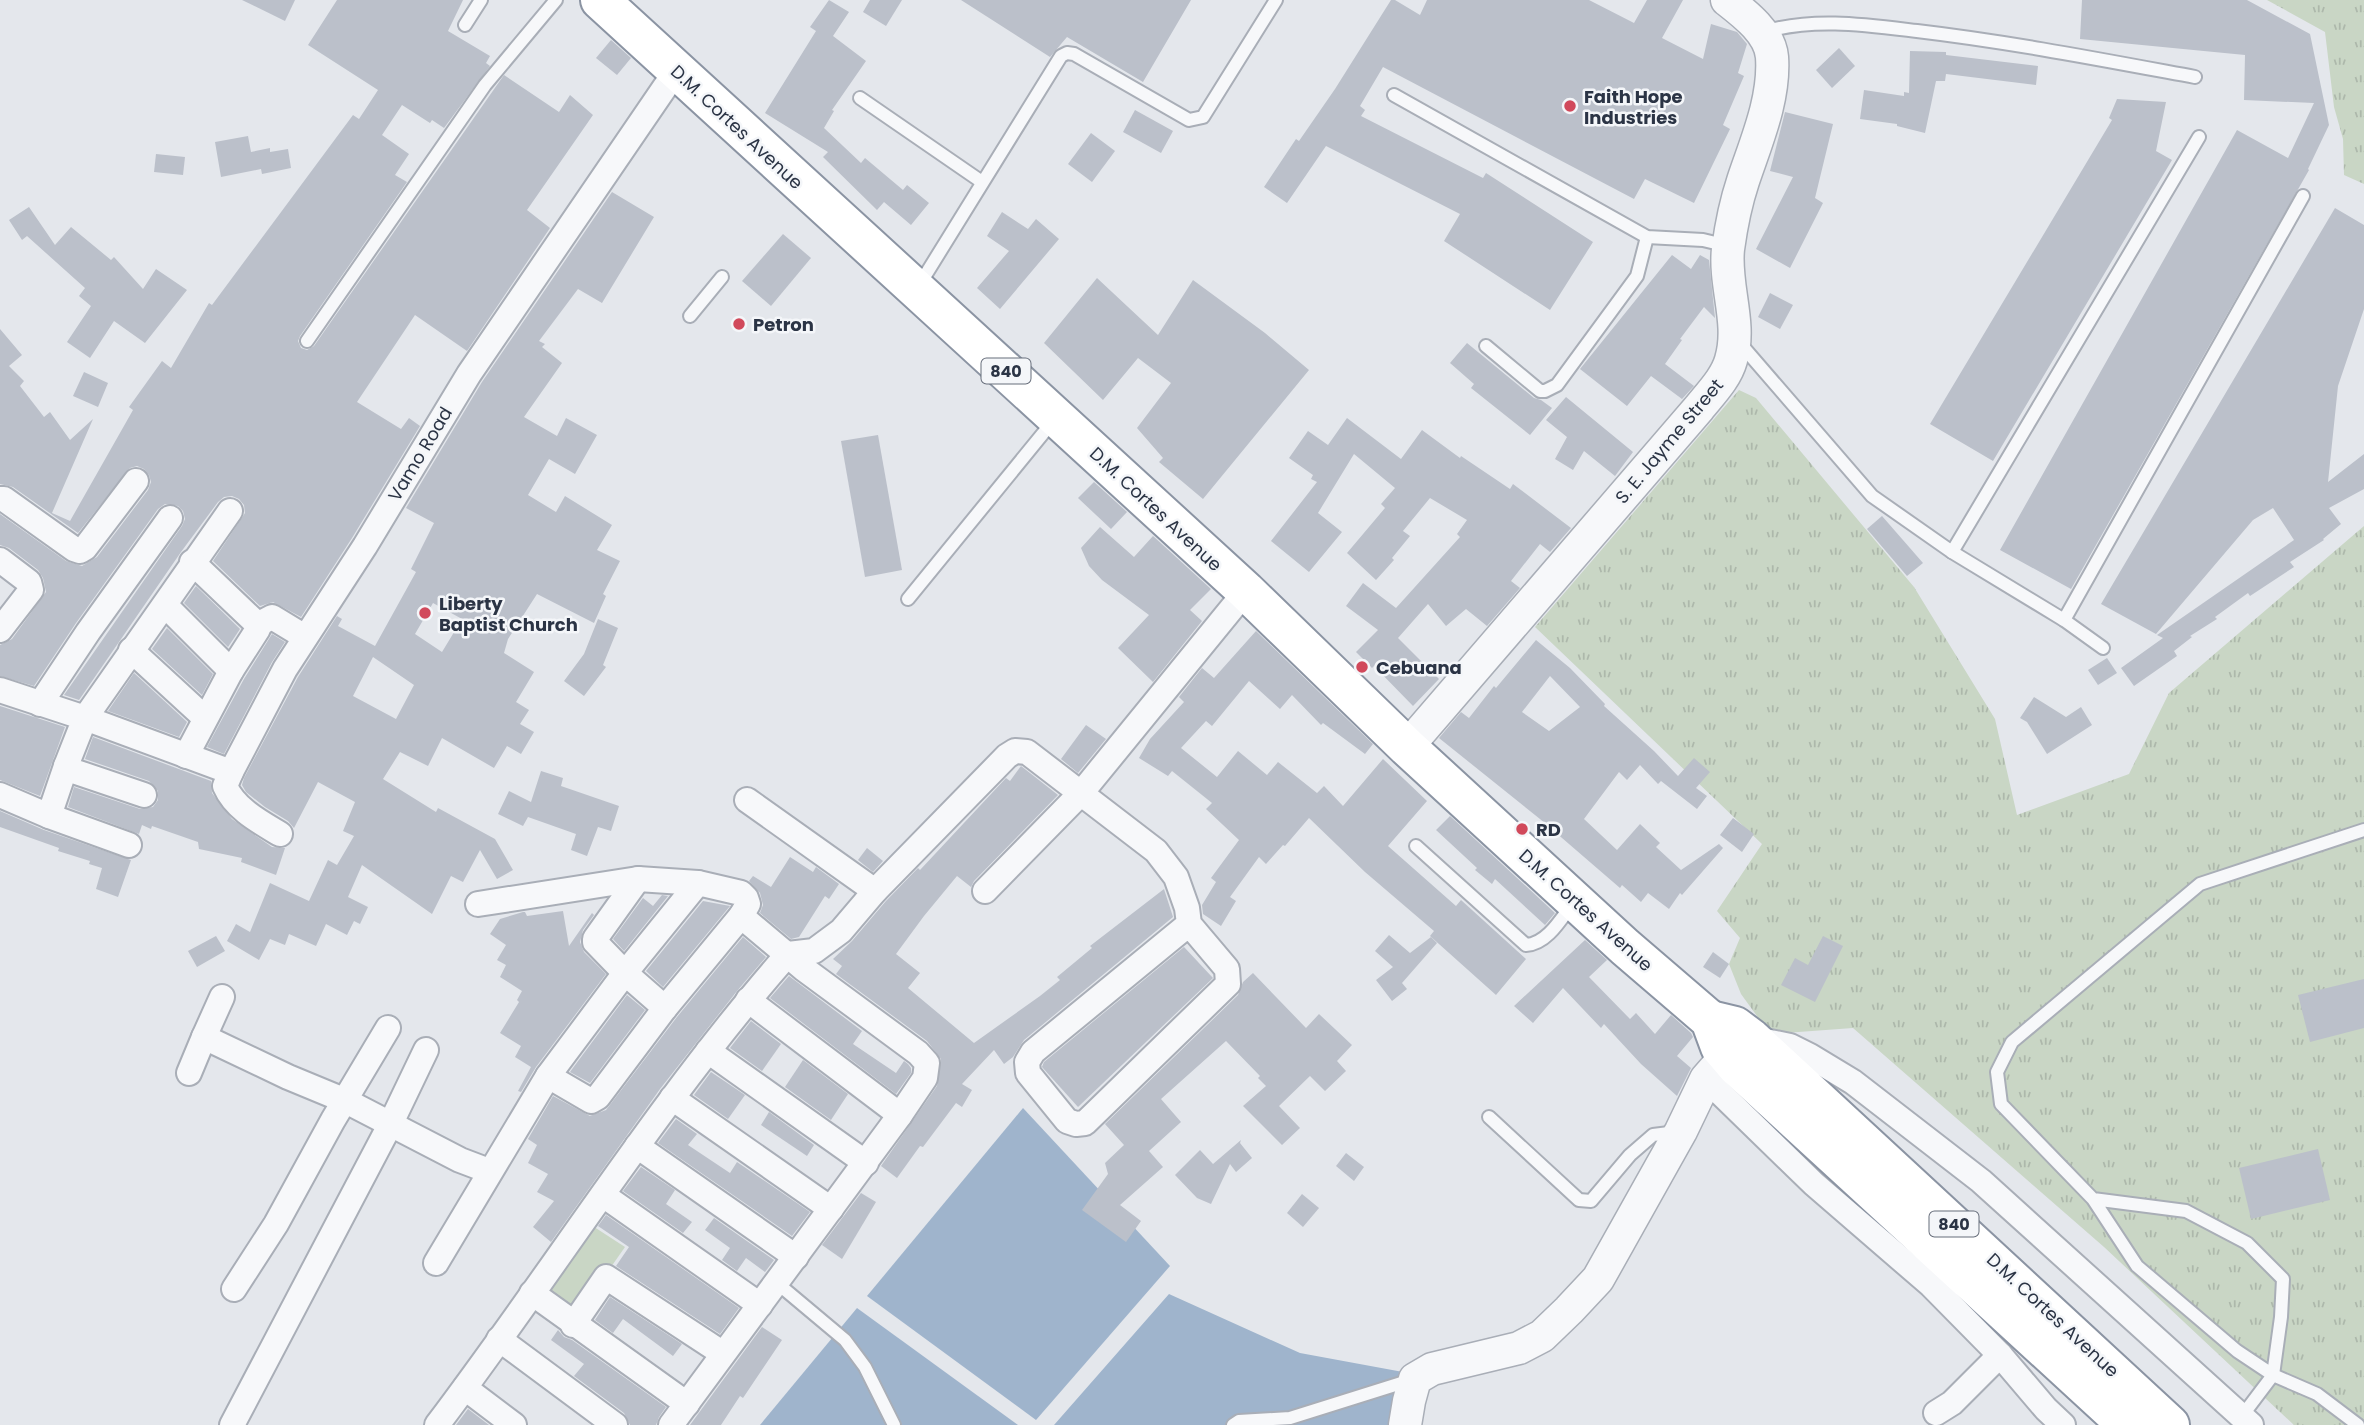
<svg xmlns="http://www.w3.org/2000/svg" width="2364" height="1425" viewBox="0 0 2364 1425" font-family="Poppins,sans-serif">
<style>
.grass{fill:url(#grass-tufts)}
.pitch{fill:#c9d6c5}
.water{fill:#9fb4cc}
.building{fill:#bbc0ca;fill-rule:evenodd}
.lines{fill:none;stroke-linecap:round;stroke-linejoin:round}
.service-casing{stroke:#a9aeb7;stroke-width:16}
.minor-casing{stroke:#a9aeb7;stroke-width:28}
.tertiary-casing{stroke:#a9aeb7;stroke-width:35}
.trunk-casing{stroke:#8b94a3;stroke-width:42}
.service{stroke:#f7f8fa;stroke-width:12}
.minor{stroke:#f7f8fa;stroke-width:24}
.tertiary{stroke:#f7f8fa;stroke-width:32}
.trunk{stroke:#fff;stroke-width:38}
.poi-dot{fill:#d1495b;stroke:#f4f6f9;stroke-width:2.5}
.labels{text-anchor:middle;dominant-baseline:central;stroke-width:5;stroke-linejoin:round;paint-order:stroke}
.shield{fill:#f4f6f9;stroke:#676e7b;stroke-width:2}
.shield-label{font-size:16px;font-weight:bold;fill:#2b3445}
.poi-label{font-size:18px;font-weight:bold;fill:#2b3445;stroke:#f4f6f9;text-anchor:start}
.street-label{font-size:18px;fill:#2b3445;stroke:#f4f6f9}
</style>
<defs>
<pattern id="grass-tufts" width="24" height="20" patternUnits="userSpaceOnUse" patternTransform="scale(1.75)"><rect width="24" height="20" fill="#c9d6c5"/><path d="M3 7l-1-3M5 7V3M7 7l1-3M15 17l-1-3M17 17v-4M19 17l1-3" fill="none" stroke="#adb8ab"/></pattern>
</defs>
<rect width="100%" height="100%" fill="#e4e7ec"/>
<g class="grass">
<polygon points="2267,0 2364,0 2364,184 2344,175 2343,139 2334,107 2325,32"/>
<polygon points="1739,390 1756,398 1914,587 1995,719 2017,815 2129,774 2169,693 2364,526 2364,1425 2294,1425 2104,1247 1853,1028 1770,1034 1741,994 1729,964 1740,938 1717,911 1762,844 1535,627"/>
</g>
<polygon class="pitch" points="588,1223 625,1247 576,1317 537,1291"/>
<g class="water">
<polygon points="1023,1108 1170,1266 1036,1420 867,1296"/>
<polygon points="1169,1294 1300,1353 1403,1372 1397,1425 1054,1425"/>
<polygon points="857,1308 1018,1425 760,1425"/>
</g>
<g class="building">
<polygon points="242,0 295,0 285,21"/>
<polygon points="337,0 463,0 448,31 490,56 486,63 490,66 444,128 432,120 430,123 402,105 382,135 409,154 395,175 407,182 300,336 298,341 301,348 307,350 314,346 504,75 559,112 570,95 593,115 527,210 550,228 467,351 415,315 357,402 401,429 409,418 420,426 352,538 301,617 273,602 260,606 213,561 245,513 244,505 239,499 232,496 224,497 218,502 181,552 79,700 64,695 182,526 185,519 183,511 178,506 165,504 158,509 76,623 34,686 0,676 0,645 12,639 46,592 43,578 38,570 9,548 0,545 0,514 66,561 82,566 97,557 148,490 151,482 149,475 144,469 137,466 130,468 78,533 13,487 0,484 0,329 22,355 9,366 24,381 20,386 44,417 50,412 70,440 93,419 52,513 70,521 133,410 129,407 162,361 171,368 209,303 212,305 353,115 359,119 378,90 308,45"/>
<polygon points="829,0 849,12 833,36 866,61 832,110 834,111 824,128 861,163 865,158 903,190 907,185 929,203 911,225 884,202 877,210 823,157 828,152 765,113 816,31 810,27"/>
<polygon points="870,0 902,0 886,26 863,12"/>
<polygon points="961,0 1191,0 1143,82 1067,37 1050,57"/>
<polygon points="1391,0 1395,0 1420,15 1427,0 1589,0 1634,23 1647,0 1683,0 1662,38 1703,59 1711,24 1737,32 1747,44 1738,73 1744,76 1723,125 1730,129 1694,203 1645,179 1634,199 1383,67 1360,106 1365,110 1361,116 1483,178 1486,173 1593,242 1550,310 1444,241 1460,214 1326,146 1287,203 1264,187 1296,139 1299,141 1335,89"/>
<polygon points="2082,0 2247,0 2310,34 2329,125 2308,169 2309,170 2071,589 2000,550 2237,130 2288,158 2314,103 2244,100 2245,55 2080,39"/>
<polygon points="611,40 631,58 617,75 596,58"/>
<polygon points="1839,48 1855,66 1832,88 1816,70"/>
<polygon points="1910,51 1946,52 1946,55 2038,66 2036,85 1946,74 1945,81 1936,81 1925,133 1897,126 1897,124 1860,119 1864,90 1904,96 1904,92 1909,93"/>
<polygon points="2117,99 2166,102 2156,151 2172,160 1993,461 1930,424 2112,120 2109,118"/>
<polygon points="1135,110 1173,131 1161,153 1123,132"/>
<polygon points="1785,112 1833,124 1815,198 1823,203 1790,268 1756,249 1793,177 1770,171"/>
<polygon points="1091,133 1115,151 1092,182 1068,164"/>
<polygon points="248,136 251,152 270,148 270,152 288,149 291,168 262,174 261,169 221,177 215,142"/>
<polygon points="156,154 185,157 183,175 154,172"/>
<path d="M612,192L654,217L602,303L578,289L539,341L545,344L542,347L562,363L524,417L557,436L566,418L597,435L575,474L549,459L528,495L556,512L565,496L612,525L597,550L620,561L603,594L606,596L594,623L537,594L508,639L504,653L534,672L516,702L529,710L520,724L534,732L521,754L507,746L494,768L442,738L428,766L400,752L383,779L436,812L438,808L495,839L513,870L497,879L480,850L463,882L451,876L432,914L362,865L348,897L368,907L360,924L354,921L347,935L326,924L316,946L289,934L285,945L270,939L259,960L227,941L236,924L250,932L270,883L309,901L328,860L337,865L354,836L343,831L355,802L318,782L294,828L288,821L265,807L246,792L242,785L244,778L298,677L337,616L342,619L338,626L375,646L416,572L411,569L434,523L406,508L482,382ZM433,603L462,619L442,652L415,634ZM373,657L414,685L396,719L353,696Z"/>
<polygon points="29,207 55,245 71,227 111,260 114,257 143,289 156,269 187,290 145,343 114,321 90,358 67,342 91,306 79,296 85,288 27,236 22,240 9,220"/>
<polygon points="2335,208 2364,225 2364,309 2338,386 2328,482 2364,454 2364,489 2329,508 2341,524 2323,539 2324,540 2290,562 2294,567 2250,596 2248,593 2215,617 2217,619 2190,636 2192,637 2174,651 2177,656 2134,686 2121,668 2163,638 2157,635 2294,540 2273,508 2253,520 2156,634 2101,604"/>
<polygon points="1002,212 1028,229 1036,219 1059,239 1000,309 977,288 1009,251 987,236"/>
<polygon points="783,234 811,258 771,306 742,281"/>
<polygon points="1672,255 1691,269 1700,255 1709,260 1715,318 1704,307 1680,339 1682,340 1665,364 1694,386 1682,399 1651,376 1627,406 1580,369"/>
<polygon points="1097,278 1158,335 1193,280 1265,333 1309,370 1203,499 1159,462 1163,458 1137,428 1171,383 1138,358 1103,400 1044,343"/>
<polygon points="1770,293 1793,305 1780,329 1758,317"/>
<polygon points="1467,343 1534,398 1541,400 1552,408 1530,435 1471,388 1474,384 1450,363"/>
<polygon points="84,372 108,383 98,407 73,396"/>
<polygon points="1566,397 1633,452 1615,476 1584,451 1573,470 1555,459 1567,437 1546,420"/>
<polygon points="1347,418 1401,459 1422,430 1460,458 1461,456 1510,489 1513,484 1571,528 1550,552 1540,544 1511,581 1520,588 1487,626 1466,609 1446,626 1428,604 1398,638 1439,679 1413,706 1374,666 1372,668 1356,652 1378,630 1346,606 1363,583 1396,608 1460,537 1457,534 1467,520 1430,498 1403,531 1410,536 1392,558 1394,560 1376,580 1347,553 1385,508 1381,504 1395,488 1354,454 1318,513 1342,532 1309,572 1271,541 1317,482 1311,479 1313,475 1289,458 1308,431 1328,445"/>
<polygon points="878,435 902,570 865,577 841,441"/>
<polygon points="1094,482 1127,512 1111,529 1078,498"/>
<polygon points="1882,516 1923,563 1907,576 1867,529"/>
<polygon points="1100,527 1134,557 1153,536 1211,589 1190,610 1202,621 1153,682 1118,648 1149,615 1102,580 1089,566 1081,548"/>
<polygon points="196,586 240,629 228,647 184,603"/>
<polygon points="598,619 618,628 603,665 606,667 584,696 564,681 584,654"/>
<polygon points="167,628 213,674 202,695 152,649"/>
<polygon points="1256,631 1373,744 1365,754 1323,723 1321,725 1292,695 1280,709 1249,681 1212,726 1206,721 1181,748 1217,777 1238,751 1267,775 1278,762 1317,793 1324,786 1343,806 1383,759 1427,801 1388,846 1456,906 1461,900 1526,959 1496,995 1430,936 1434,931 1365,872 1309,818 1285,846 1283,845 1266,864 1259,857 1230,897 1236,901 1221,926 1203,914 1202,905 1216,882 1211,878 1239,840 1206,809 1212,803 1172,771 1168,776 1139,758 1150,739 1184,702 1179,697 1202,668 1214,678"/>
<polygon points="272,634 285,642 272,662 224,754 207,747 244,679"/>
<path d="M1536,640L1570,668L1605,704L1604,706L1654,751L1678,776L1694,758L1710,772L1696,788L1707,796L1697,809L1661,781L1658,784L1640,765L1627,780L1619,772L1584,819L1617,850L1640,824L1660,843L1656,847L1681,870L1719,844L1723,848L1682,895L1680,893L1669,909L1648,893L1641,902L1622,885L1620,888L1540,819L1439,738L1461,712L1469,718L1494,686L1496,688ZM1550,676L1580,707L1549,731L1522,712Z"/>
<polygon points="2107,658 2117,673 2098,685 2088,670"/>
<polygon points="134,673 187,722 179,737 108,711"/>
<polygon points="2034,697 2066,717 2081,707 2092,725 2047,754 2027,722 2020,718"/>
<polygon points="0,706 65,727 40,796 0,780"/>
<polygon points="1086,725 1106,739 1078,773 1061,759"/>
<polygon points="93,737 211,781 212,793 232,819 272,847 285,848 276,875 241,862 242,858 199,849 198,842 152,826 151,829 142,825 139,834 68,807 74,787 140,809 153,807 158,800 158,791 149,781 85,759"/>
<polygon points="1021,766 1058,795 974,881 971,887 957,876 924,916 896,954 920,973 908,988 974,1043 1040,996 1060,980 1057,977 1092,948 1090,946 1164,889 1173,917 1024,1040 1013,1057 1004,1064 994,1050 962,1084 972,1090 962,1107 956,1103 923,1147 920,1146 897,1178 881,1166 937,1086 941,1059 927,1041 836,974 842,966 833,959 852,941 886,901 918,868 920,870 1006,778 1010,781"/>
<polygon points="541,771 563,778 561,786 619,806 611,831 598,827 587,856 571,850 576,834 528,817 523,826 498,814 509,791 531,802"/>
<polygon points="0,811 44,830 131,860 118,897 96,889 102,868 89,864 90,861 58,851 59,848 0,827"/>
<polygon points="1450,816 1555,913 1545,925 1495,879 1492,884 1475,870 1477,868 1436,830"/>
<polygon points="1733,818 1754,834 1742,852 1720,835"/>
<polygon points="867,848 883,861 873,872 858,860"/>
<polygon points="790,857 813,872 816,867 839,884 829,899 825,896 799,937 791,939 760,913 763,905 760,893 749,881 753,876 771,887"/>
<polygon points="662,895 668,896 624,951 613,939 643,898 653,906"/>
<polygon points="703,901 730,906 663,987 646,971"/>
<polygon points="563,911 569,946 592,913 594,915 583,930 580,942 584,952 606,974 536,1067 521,1092 518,1091 531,1067 515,1057 521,1046 500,1033 519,1002 517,1000 522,991 500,977 506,965 497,960 506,945 490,934 500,919 523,912 525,912 527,916"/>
<polygon points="1389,935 1410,953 1431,937 1437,943 1402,983 1407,989 1392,1001 1376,980 1393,967 1375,951"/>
<polygon points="216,936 225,951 197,967 188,951"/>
<polygon points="1823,936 1843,946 1815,1002 1781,985 1795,958 1808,965"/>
<polygon points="743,937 766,957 737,991 660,1089 551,1242 533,1227 554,1201 537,1192 548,1174 528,1163 537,1145 528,1139 553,1096 590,1116 606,1110 677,1017"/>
<polygon points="1585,940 1607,960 1589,977 1630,1019 1636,1013 1655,1034 1671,1015 1691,1033 1693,1037 1677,1056 1691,1068 1677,1096 1641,1064 1604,1024 1601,1028 1563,988 1533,1023 1514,1006"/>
<polygon points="1184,947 1213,978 1078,1107 1042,1067 1044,1062"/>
<polygon points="1713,952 1729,964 1720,978 1703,967"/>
<polygon points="1253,973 1306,1028 1319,1014 1352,1045 1337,1061 1346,1071 1325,1091 1310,1076 1279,1106 1300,1128 1282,1145 1243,1106 1266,1086 1258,1078 1260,1076 1226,1041 1161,1099 1181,1122 1149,1151 1163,1167 1120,1205 1141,1221 1126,1242 1082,1210 1108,1174 1105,1163 1124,1145 1105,1124 1238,995 1243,982"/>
<polygon points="789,976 862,1031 853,1044 896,1073 904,1061 908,1064 911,1068 911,1073 896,1094 770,998"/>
<polygon points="2364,979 2364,1028 2310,1042 2298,995"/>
<polygon points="627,995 645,1010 590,1083 570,1072"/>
<polygon points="751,1021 781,1044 762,1071 730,1048"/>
<polygon points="803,1060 848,1094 831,1120 785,1087"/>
<polygon points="711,1072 745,1095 728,1119 694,1095"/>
<polygon points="769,1112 814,1145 807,1156 761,1125"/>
<polygon points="676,1119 697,1134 688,1145 730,1173 737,1162 810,1212 792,1236 658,1143"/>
<polygon points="1241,1140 1240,1143 1252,1158 1236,1172 1230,1164 1211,1204 1197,1198 1175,1175 1200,1150 1213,1164"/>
<polygon points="2318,1149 2330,1200 2251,1219 2239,1168"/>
<polygon points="1346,1153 1364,1167 1354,1181 1336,1166"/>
<polygon points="641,1167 675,1190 666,1204 692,1222 683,1233 623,1191"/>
<polygon points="861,1193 876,1202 842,1259 822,1245"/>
<polygon points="1302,1194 1319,1208 1303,1227 1287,1213"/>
<polygon points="606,1215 739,1308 720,1334 616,1266 629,1247 598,1226"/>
<polygon points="714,1218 774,1260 765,1272 746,1258 737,1271 722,1260 730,1248 705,1230"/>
<polygon points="610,1297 682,1344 673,1356 623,1319 613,1333 595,1320"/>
<polygon points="762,1327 782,1340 743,1398 740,1396 721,1425 690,1425"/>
<polygon points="558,1330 564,1337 572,1340 666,1407 659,1417 656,1425 630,1425 624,1413 574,1376 584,1364 551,1340"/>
<polygon points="468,1409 489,1425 456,1425"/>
</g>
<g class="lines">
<g class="service-casing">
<g id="service">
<polyline points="465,25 481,0"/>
<path d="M1764,32C1813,17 1867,25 1917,31C2010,42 2103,60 2195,77"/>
<polyline points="1394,95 1647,237 1703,240 1728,246"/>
<polyline points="860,98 982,182"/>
<polyline points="918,287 1061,56 1067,53 1074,54 1189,120 1203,117 1276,0"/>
<polyline points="690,316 722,277"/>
<polyline points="307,341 485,85 556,0"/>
<polyline points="1738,341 1872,496 1952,552 2064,620 2103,648"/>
<polyline points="1486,346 1540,391 1545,391 1557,385 1637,276 1647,237"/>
<polyline points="1952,552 2199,137"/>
<polyline points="908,599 1054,420"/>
<polyline points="2064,620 2303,196"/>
<path d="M1416,846L1526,945C1547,944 1561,919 1573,903"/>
<polyline points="1489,1117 1579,1200 1591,1201 1630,1155 1653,1135 1677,1132"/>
<polyline points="2093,1199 2137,1266 2237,1351 2273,1375 2281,1317 2283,1279 2247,1243 2186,1211 2093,1199 2001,1104 1997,1072 2012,1042 2200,884 2364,830"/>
<polyline points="777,1283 845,1340 865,1367 894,1425"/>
<polyline points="2242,1416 2273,1375 2317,1394 2358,1425"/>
<polyline points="1233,1425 1239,1421 1290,1418 1411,1380"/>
</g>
</g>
<g class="minor-casing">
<g id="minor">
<polyline points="0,499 4,499 74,549 80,551 85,548 136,481"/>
<polyline points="230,511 85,718 231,772"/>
<polyline points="0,560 29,582 31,590 0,630"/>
<polyline points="166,606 231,671"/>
<polyline points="257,625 272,617 305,637"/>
<polyline points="131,650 205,718"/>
<polyline points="0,690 85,718 66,766 73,771 144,795"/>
<polyline points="40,704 88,632 170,518"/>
<polyline points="186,756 231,671 258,629 255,622 192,562"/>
<polyline points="0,795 49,816 66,766"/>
<polyline points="747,800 875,891"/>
<polyline points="49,816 129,845"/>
<path d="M280,834C260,822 235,809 225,786L231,772L285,669L365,546L469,374L676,71"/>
<polyline points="638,879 595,939 595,942 625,973 665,1008 741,916 804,969 918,1053 927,1063 925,1078 900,1115 671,1425"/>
<polyline points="985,891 1082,792 1246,591"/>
<polyline points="478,904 638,879 698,883 741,893 746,898 748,904 741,916"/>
<polyline points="748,1000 900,1115"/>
<polyline points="204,1037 222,997"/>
<polyline points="1755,1039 1790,1046 1810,1056 1853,1082 1981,1181 2251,1425"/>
<polyline points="708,1051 866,1163"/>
<polyline points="189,1073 204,1037 288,1077 346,1101 460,1160 489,1171"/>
<polyline points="548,1076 591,1101 598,1097 665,1008"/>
<polyline points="1706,1079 1814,1184 1931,1285 2000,1355 2046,1409 2063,1425"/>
<polyline points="672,1098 831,1209"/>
<polyline points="637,1146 796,1257"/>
<polyline points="603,1195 760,1305"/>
<polyline points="436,1263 548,1076 625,973 698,883"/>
<polyline points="234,1289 276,1224 333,1120 388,1028"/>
<polyline points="532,1293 687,1404"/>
<polyline points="573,1325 606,1277 722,1353"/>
<polyline points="499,1339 615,1425"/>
<polyline points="465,1388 514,1425"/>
<polyline points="1936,1413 1952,1403 2000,1355"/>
<polyline points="232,1425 391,1123 426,1050"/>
<path d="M437,1425C555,1269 659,1101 788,954L814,951L841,931L875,891L1007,756L1015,751L1027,752L1156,851L1176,877L1187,908L1189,924L1227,969L1228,984L1085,1123L1076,1124L1067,1121L1028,1073L1027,1062L1033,1052L1189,924"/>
</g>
</g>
<g class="tertiary-casing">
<g id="tertiary">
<path d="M1407,747L1699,408C1711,393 1726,378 1731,360C1742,323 1724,286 1728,249C1731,227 1736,202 1743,181C1756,142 1775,99 1772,57C1770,33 1745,14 1727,0"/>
<polyline points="1405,1425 1409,1401 1415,1379 1432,1369 1519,1348 1542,1336 1569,1310 1598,1279 1681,1131 1706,1079 1727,1055"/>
</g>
</g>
<g class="trunk-casing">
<g id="trunk">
<polyline points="600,0 1246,591 1407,747 1625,947 1710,1020 1720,1047 1737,1067 2127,1425"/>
<polyline points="1710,1020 1735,1026 1751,1038 2170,1425"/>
</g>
</g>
<use href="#service" class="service"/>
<use href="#minor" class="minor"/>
<use href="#tertiary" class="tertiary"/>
<use href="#trunk" class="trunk"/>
</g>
<g class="poi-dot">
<circle cx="1570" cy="106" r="7"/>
<circle cx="739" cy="324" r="7"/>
<circle cx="425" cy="613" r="7"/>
<circle cx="1362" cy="667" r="7"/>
<circle cx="1522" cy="829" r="7"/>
</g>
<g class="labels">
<g class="shield">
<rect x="981.5" y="358.5" width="49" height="25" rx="5"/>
<rect x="1929.5" y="1211.5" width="49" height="25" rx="5"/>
</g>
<g class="shield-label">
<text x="1006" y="371">840</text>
<text x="1954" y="1224">840</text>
</g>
<g class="poi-label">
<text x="1584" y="96">Faith Hope<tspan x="1584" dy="21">Industries</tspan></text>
<text x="753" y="324">Petron</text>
<text x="439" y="603">Liberty<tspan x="439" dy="21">Baptist Church</tspan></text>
<text x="1376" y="667">Cebuana</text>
<text x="1536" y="829">RD</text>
</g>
<g class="street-label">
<text transform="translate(737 127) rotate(43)">D.M. Cortes Avenue</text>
<text transform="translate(1669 441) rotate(-50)">S. E. Jayme Street</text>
<text transform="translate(420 454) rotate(-59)">Vamo Road</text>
<text transform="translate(1156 509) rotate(43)">D.M. Cortes Avenue</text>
<text transform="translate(1586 910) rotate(42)">D.M. Cortes Avenue</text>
<text transform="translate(2053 1315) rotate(43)">D.M. Cortes Avenue</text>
</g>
</g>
</svg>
